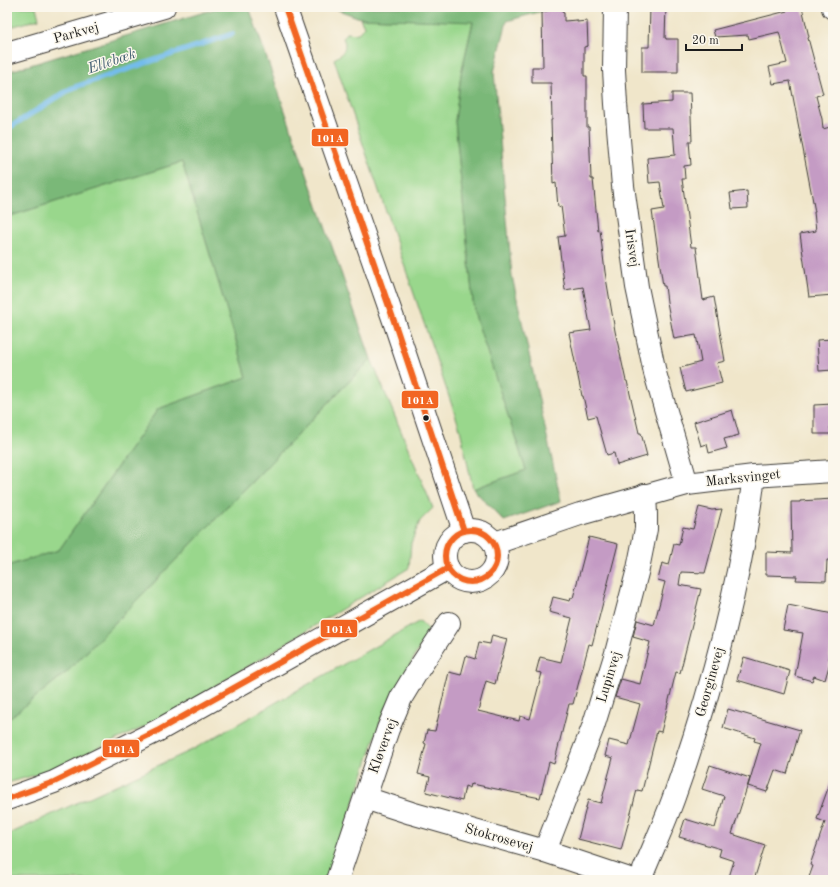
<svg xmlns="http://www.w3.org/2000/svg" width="840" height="887" viewBox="0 0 840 887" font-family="'Old Standard TT',serif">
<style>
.green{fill:#99d78c;stroke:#5a7a54}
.forest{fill:#7ab878;stroke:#4b6a4a}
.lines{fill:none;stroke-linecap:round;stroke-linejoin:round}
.stream{stroke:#73bceb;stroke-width:5.5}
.building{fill:#c49bc4}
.minor-casing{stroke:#3c3a36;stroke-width:24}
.minor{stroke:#fff;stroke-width:22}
.bus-1-casing{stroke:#fbf7ec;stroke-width:9}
.bus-1{stroke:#f26522;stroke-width:6}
.bus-dot{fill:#1c1c1c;stroke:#fbf7ec;stroke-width:1.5}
.labels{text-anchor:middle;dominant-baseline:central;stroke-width:3;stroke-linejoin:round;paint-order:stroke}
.street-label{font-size:14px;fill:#1c1c1c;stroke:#fbf7ec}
.water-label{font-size:15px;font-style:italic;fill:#3f5c6f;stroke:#fbf7ec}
.line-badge{stroke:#fbf7ec;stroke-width:1.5}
.badge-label{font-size:11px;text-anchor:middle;font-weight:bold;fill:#fff}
</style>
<rect width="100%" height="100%" fill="#fbf7ec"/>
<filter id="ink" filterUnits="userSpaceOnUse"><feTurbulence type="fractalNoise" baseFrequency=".025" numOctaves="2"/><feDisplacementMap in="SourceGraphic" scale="8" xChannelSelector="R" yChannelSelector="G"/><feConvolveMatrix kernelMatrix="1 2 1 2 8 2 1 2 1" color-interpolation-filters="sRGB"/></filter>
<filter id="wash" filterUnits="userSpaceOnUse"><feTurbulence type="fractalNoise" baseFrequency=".012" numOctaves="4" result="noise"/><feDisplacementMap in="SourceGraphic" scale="16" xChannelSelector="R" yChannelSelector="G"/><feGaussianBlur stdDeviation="0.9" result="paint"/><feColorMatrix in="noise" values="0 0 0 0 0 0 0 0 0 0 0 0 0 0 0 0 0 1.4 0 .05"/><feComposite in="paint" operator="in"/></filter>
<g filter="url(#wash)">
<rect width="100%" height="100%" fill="#f0e6ca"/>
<g class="green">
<polygon points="7,7 36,7 39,19 7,28"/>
<path d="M360,18L473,21L461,74L455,121L474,312L526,470L473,489L460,429L334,59C343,54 348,48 343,38L347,33C356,34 359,35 364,26Z"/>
<polygon points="182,162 247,377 158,409 59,550 7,566 7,217"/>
<polygon points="371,359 433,508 420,521 411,543 409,568 162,719 46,772 7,783 7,720 68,671"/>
<polygon points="420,621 429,630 382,716 329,880 7,880 7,835 192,750"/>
</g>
<g class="forest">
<polygon points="221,7 249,7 371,359 68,671 7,720 7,566 59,550 158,409 247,377 182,162 7,217 7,72"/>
<polygon points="338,7 557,7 507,21 494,72 512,276 561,501 504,521 473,489 526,470 474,312 455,121 461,74 473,22 360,18 338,10"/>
</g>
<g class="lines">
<polyline class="stream" points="7,129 72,88 232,34"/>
</g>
<g id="blocks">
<g class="building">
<polygon points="562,7 563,13 564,13 564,21 577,20 577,22 587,21 588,46 584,47 584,76 587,76 587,127 589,127 591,179 593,179 598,231 600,230 605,272 615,331 626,381 627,381 639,433 641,433 647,456 617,465 614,453 607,455 596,416 588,418 583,396 582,396 569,333 591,330 583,287 565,290 558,237 565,236 561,206 558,207 556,183 553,184 551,120 552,120 551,83 532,83 532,67 543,67 542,12"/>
<polygon points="650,7 666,7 665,38 666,38 666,39 678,39 678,72 642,72 642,47 649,47"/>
<polygon points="786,7 802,7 809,37 808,38 823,94 816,96 822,119 823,129 830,127 833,145 833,295 809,297 800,234 816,231 814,212 815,212 790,81 773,84 769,67 787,63 779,32 749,39 748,35 715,37 713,30 787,11"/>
<polygon points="672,93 690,93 692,141 689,141 691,165 684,166 685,179 682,179 691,247 696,247 703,300 714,297 725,361 717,363 722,383 686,392 680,368 701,362 696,335 674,339 667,302 665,286 663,286 652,211 664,209 660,182 649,183 647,158 675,155 673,128 644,128 643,104 672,102"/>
<polygon points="747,191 748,208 732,209 730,193"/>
<polygon points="833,339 833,370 819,371 817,340"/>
<polygon points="833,404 833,427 830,427 831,434 814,434 814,405"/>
<polygon points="732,410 739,435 724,439 727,448 709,453 707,444 701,446 694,422"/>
<polygon points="833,499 833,560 827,560 826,581 796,580 797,576 766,575 766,552 792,553 791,502 800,502 800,501"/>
<polygon points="699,507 712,510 722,509 705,573 681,572 679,585 701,589 680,673 676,672 661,732 657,731 642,791 637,790 621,850 578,839 588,800 601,803 613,758 605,756 609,740 629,745 640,704 615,697 621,679 640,684 650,642 633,637 637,620 654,625 665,582 658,580 662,563 669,565 674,544 679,545 683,527 693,529"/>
<polygon points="589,537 618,544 592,645 589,644 573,704 569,704 554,764 549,762 540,798 472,784 472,785 471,784 470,788 465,786 462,801 426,792 430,777 418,774 426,744 424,743 427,730 435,731 449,672 461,675 466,656 475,659 479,642 490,644 492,635 507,639 495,684 486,681 478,711 519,721 520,716 530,719 542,673 536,672 540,657 561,662 572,618 549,612 553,597 570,601 571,598 573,598"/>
<polygon points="788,605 833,614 833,635 829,659 831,659 825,680 814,676 812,681 795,676 803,633 783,630"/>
<polygon points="744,657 790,671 784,694 737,680"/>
<polygon points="728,709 800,730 787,774 775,770 767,792 748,786 761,743 754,741 755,738 723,728"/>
<polygon points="710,765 750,778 732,834 765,845 754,880 728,880 734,861 719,856 721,849 679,837 685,819 715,828 724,796 702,789"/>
<polygon points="831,780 833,780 833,880 808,880 813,866 810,865 825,822 817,819"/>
</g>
</g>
</g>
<g filter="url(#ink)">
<use href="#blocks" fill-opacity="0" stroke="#3c3a36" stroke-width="1"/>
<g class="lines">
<g class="minor-casing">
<g id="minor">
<polyline points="285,7 394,321 464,531"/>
<polyline points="615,7 614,70 616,104 623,186 637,287 655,373 687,484"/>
<polyline points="833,7 833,8"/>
<polyline points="7,53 164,7"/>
<circle cx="471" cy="556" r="26"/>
<polyline points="495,543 580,514 687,484 754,476 833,471"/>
<polyline points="365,798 411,813 545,851 632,880"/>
<polyline points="7,799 54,782 157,731 448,568"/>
<polyline points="545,851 593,727 616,653 638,569 646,529 646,514 645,495"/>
<polyline points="337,880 388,729 401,698 418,670 449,623"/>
<path d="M641,880L644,870C654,846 665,822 674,797C711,693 740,585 754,476"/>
</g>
</g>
<use href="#minor" class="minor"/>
<g class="bus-1-casing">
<g id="bus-1">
<polyline points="285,7 394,321 464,531"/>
<circle cx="471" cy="556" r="26"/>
<polyline points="7,799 54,782 157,731 448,568"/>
</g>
</g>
<use href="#bus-1" class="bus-1"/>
</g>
</g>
<circle class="bus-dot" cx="426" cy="418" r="3.5"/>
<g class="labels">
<g class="street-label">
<text transform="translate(76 33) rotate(-16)">Parkvej</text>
<text transform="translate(632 248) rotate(82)">Irisvej</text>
<text transform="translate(743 478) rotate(-6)">Marksvinget</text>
<text transform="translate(609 677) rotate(-73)">Lupinvej</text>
<text transform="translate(710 682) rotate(-74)">Georginevej</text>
<text transform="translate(383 746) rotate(-70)">Kløvervej</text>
<text transform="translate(499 838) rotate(16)">Stokrosevej</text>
</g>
<g class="water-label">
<text transform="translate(112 62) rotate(-19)">Ellebæk</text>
</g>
</g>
<g class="line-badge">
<rect x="311" y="128" width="38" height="19" rx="4" fill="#f26522"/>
<rect x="401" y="390" width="38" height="19" rx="4" fill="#f26522"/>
<rect x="320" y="619" width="38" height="19" rx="4" fill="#f26522"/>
<rect x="102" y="739" width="38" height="19" rx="4" fill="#f26522"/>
</g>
<g class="badge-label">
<text x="330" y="142">101A</text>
<text x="420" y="404">101A</text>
<text x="339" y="633">101A</text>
<text x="121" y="753">101A</text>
</g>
<rect width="840" height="887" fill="none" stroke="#fbf7ec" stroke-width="24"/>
<path d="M686 44v6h56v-6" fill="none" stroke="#1c1c1c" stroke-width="2"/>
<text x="692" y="44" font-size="12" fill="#1c1c1c" stroke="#fbf7ec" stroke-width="3" paint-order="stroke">20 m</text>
</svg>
